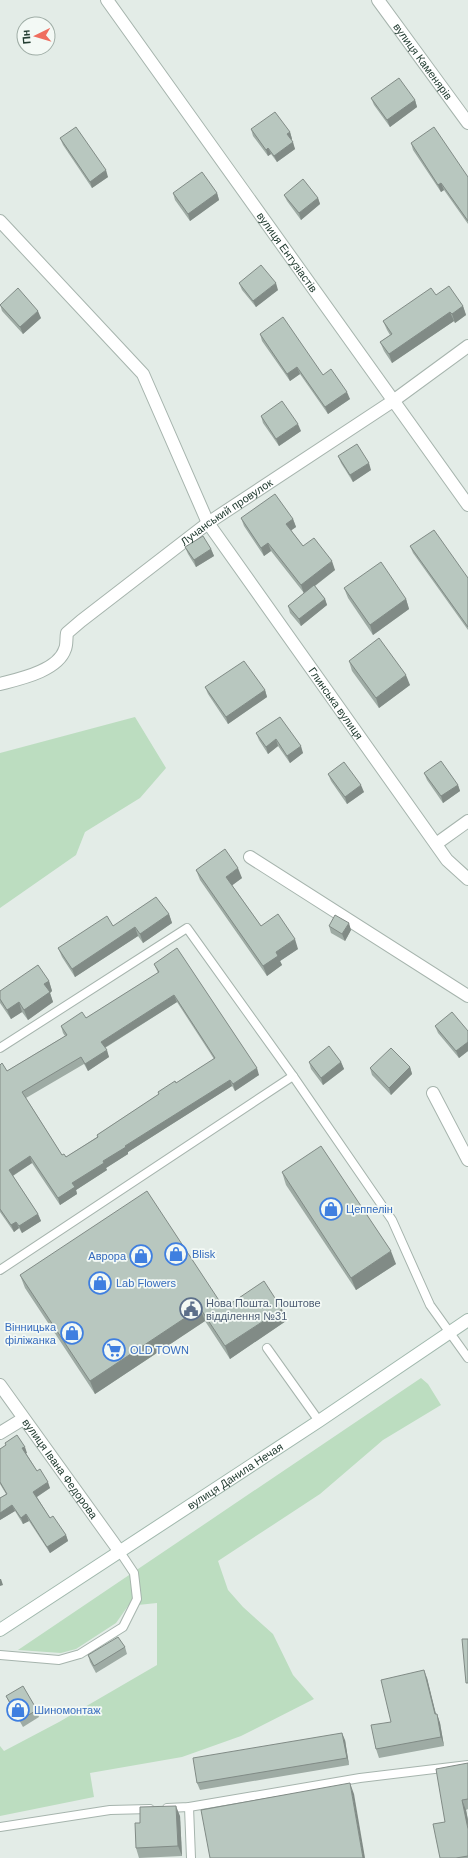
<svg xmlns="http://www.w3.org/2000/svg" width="468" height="1858" viewBox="0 0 468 1858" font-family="Arial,sans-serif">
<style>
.green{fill:#bcddc0}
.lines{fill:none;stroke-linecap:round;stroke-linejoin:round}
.service-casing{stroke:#a6b4ad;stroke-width:10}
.minor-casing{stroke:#a6b4ad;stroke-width:14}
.secondary-casing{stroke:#a1b8ad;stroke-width:14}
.service{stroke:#fff;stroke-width:8}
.minor{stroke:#fff;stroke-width:12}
.secondary{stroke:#fff;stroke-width:12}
.wall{fill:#9eaba4;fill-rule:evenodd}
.shaded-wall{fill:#818b86}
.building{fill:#b8c7bf;stroke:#818b86;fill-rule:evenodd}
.labels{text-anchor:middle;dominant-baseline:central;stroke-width:3.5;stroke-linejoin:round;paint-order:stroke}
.street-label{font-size:11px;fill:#233d32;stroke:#f3f9f5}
.shop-label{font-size:11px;fill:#366cbe;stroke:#f3f9f5;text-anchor:start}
.service-label{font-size:11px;fill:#4e5e75;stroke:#f3f9f5;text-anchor:start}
</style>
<rect width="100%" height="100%" fill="#e3ece7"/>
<g class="green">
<polygon points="135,717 166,768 140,798 85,832 76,855 0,908 0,753"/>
<polygon points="421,1378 428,1384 441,1405 383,1440 320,1494 218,1561 228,1590 243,1607 273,1634 293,1675 314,1699 241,1736 182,1757 90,1773 94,1797 0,1816 0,1746 4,1751 59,1722 157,1665 157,1603 128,1606 116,1623 76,1649 61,1653 18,1650"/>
</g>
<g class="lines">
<g class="service-casing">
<g id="service">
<polyline points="0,1048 187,928 293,1076 392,1220 430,1305 468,1358"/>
<polyline points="0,1270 293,1076"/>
<polyline points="267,1348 319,1421"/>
<polyline points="0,1655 59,1660 80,1654 123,1627 137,1599 134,1573 120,1552"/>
<polyline points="189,1807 191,1858"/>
<polyline points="167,1808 189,1807 360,1778 468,1765"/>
<polyline points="0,1827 110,1810 150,1809"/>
</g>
</g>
<g class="minor-casing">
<g id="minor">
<path id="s1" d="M107,0L468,505"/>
<path id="s2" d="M378,0L468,123"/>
<path id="s3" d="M0,221L143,374L208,523L447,860L468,879"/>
<path id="s4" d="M0,684C19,679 58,671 65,649C67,645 66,638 67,633L81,621L208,523L393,401L468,346"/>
<polyline points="436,844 468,821"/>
<polyline points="250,857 468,996"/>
<polyline points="433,1093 468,1160"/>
<path id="s5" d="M0,1385L120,1552"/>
<polyline points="0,1433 23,1419"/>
</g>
</g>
<g class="secondary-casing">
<g id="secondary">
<path id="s6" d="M0,1630L319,1421L468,1320"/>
</g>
</g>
<use href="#service" class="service"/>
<use href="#minor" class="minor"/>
<use href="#secondary" class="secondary"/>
</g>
<g class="wall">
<polygon points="371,98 415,100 417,107 390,127 374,105"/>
<polygon points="251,129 290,132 292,139 291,140 295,149 277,162 271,154 268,156 253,136"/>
<polygon points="60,138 108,177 92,188 63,145"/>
<polygon points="411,143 468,177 468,224 444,190 441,192 413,150"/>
<polygon points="173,193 217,193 219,200 190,221 175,200"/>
<polygon points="284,195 318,198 320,204 301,220 287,201"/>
<polygon points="239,283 278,290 256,307 242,290"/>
<polygon points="436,295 463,306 466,315 455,323 454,321 392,363 384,351 380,342 390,335 387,330 383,321"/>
<polygon points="0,304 41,318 23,334 2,311"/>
<polygon points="260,334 323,375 350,399 328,414 300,374 290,381 262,341"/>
<polygon points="261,416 301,431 279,446 263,423"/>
<polygon points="338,456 371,470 353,482 341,463"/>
<polygon points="241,518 293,519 296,527 291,530 303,546 335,570 315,586 325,599 327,605 301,626 290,613 288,606 304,593 271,551 264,556 244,526"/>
<polygon points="410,546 468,578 468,630 413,553"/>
<polygon points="185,547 211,549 214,556 196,567 188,554"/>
<polygon points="344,588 406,599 409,609 373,635 348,598"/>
<polygon points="349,661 410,685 379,708 352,671"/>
<polygon points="205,687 265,690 267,697 228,724 208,694"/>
<polygon points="280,717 303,753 290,763 278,746 268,754 259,740 256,733"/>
<polygon points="424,773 458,785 460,791 443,803 427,780"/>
<polygon points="328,774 364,792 347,804 331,781"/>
<polygon points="196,870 242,878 232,885 261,926 298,949 280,961 282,965 267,976 200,880"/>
<polygon points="169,914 172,923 143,943 138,936 75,977 62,957 58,948 113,926"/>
<polygon points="329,926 351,930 345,941 331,933"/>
<path d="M154,964L259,1075L235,1091L232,1086L128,1152V1154L106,1168L107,1170L76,1190L77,1194L60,1205L32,1163L13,1176L38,1214L41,1221L22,1233L19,1228L14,1232L0,1212V1065L7,1071L65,1036L63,1033L61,1026L86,1018L158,973ZM177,1002L214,1059L176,1083L158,1092L159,1094L97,1135V1137L66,1157L62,1155L26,1098L84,1064L88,1071L109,1057L105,1048Z"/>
<polygon points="49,981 52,991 50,993 53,1002 28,1020 22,1012 11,1019 0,1003 0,991"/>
<polygon points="435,1026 468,1031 468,1051 459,1058 438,1033"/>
<polygon points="309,1062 341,1062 344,1069 323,1085 311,1069"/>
<polygon points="410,1067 412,1074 391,1095 372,1075 370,1068"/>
<polygon points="282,1172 396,1264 356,1290 286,1185"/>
<polygon points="20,1275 224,1308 286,1321 230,1359 205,1321 95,1394 25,1288"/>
<polygon points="5,1443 27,1453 26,1453 37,1471 50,1488 37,1497 50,1518 66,1535 68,1541 50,1553 29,1521 23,1524 15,1511 0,1520 0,1498 6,1494 0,1484 0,1449 6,1445"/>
<polygon points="125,1647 127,1654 96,1673 90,1662 88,1655"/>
<polygon points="427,1678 436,1714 437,1714 440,1723 444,1746 379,1758 376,1749 391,1722"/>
<polygon points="6,1696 37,1710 39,1717 23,1727 9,1702"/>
<polygon points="345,1740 349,1765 200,1790 197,1783"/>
<polygon points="468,1763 468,1809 466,1810 468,1820 468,1858 440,1858"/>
<polygon points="180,1816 182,1856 139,1858 136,1848 140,1823"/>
</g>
<g class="shaded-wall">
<polygon points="415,100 417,107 390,127 387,120"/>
<polygon points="290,132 292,139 290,141 287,134"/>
<polygon points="293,142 295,149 277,162 274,156"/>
<polygon points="268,148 271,154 268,156 266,150"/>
<polygon points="106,170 108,177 92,188 90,182"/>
<polygon points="441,183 444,190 441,192 438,185"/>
<polygon points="217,193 219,200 190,221 188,214"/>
<polygon points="318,198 320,204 301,220 299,213"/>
<polygon points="276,283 278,290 256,307 253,301"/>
<polygon points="463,306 466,315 455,323 452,314"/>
<polygon points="38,311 41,318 23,334 20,327"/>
<polygon points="450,312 454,321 392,363 389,354"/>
<polygon points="297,367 300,374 290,381 287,374"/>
<polygon points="347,392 350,399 328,414 325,407"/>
<polygon points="298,424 301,431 279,446 276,439"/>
<polygon points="369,463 371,470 353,482 350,475"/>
<polygon points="293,519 296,527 289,532 286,524"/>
<polygon points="268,543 271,551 264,556 261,548"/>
<polygon points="211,549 214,556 196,567 194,560"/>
<polygon points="332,561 335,570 304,594 301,585"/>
<polygon points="325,599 327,605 301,626 299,619"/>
<polygon points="406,599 409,609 373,635 370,625"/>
<polygon points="406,675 410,685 379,708 376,698"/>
<polygon points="265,690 267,697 228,724 226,717"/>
<polygon points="276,739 278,746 268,754 266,747"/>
<polygon points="301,746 303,753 290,763 287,756"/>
<polygon points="361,785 364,792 347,804 345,797"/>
<polygon points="458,785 460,791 443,803 441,796"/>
<polygon points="238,868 242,878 230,887 226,877"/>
<polygon points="169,914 172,923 143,943 140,934"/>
<polygon points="349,923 351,930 345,941 342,934"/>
<polygon points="135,927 138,936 75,977 72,969"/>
<polygon points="295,939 298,949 280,961 282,965 267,976 263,966 276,952"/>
<polygon points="49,981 52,991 50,993 53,1002 28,1020 24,1010 44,984"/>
<polygon points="174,995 177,1002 104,1048 101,1042"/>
<polygon points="19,1002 22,1012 11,1019 7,1010"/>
<polygon points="468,1042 468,1051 459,1058 456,1051"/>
<polygon points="107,1050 109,1057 88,1071 85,1064"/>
<polygon points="341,1062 344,1069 323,1085 321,1078"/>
<polygon points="410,1067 412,1074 391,1095 389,1088"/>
<polygon points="257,1068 259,1075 235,1091 233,1084"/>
<polygon points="230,1080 232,1086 128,1152 128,1154 106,1168 107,1170 76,1190 77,1194 60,1205 58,1198 72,1183 125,1146"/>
<polygon points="30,1156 32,1163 12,1176 9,1170"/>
<polygon points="38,1214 41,1221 22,1233 19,1226"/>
<polygon points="16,1222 19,1228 14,1232 11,1225"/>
<polygon points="391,1251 396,1264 356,1290 351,1278"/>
<polygon points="200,1308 205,1321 95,1394 90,1381"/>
<polygon points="282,1309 286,1321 230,1359 225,1346"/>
<polygon points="25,1447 27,1453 25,1454 22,1448"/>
<polygon points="48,1482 50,1488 35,1498 33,1492"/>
<polygon points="12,1505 15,1511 0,1520 0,1513"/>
<polygon points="26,1514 29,1521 23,1524 21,1518"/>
<polygon points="66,1535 68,1541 50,1553 47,1547"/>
<polygon points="0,1579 1,1579 3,1585 0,1586"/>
<polygon points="424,1670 427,1678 438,1723 435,1714"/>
<polygon points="437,1714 440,1723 444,1746 441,1737"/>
<polygon points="342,1733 345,1740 349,1765 347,1758"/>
<polygon points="350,1783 354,1794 365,1858 363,1858"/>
<polygon points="462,1800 466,1810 468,1820 468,1829"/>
<polygon points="176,1806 180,1816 182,1856 178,1846"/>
</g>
<g class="building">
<polygon points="399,78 415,100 387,120 371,98"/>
<polygon points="275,112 290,132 287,134 293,142 274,156 268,148 266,150 251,129"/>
<polygon points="76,127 106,170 90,182 60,138"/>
<polygon points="434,127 468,177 468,221 441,183 438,185 411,143"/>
<polygon points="202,172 217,193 188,214 173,193"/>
<polygon points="303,179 318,198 299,213 284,195"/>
<polygon points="261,265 276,283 253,301 239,283"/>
<polygon points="449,286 463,306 452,314 450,312 389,354 380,342 392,334 383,321 431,288 436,295"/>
<polygon points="18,288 38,311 20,327 0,305"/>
<polygon points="283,317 323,375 331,369 347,392 325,407 297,367 287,374 260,334"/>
<polygon points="282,401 298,424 276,439 261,416"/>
<polygon points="357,444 369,463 350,475 338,456"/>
<polygon points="275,494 293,519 286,524 303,546 314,538 332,561 301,585 268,543 261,548 241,518"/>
<polygon points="434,530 468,578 468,627 410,546"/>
<polygon points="203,536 211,549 194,560 185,547"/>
<polygon points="381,562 406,599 370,625 344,588"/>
<polygon points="314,585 325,599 299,619 288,606"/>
<polygon points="379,638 406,675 376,698 349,661"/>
<polygon points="244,661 265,690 226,717 205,687"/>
<polygon points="280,717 301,746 287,756 276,739 266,747 256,733"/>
<polygon points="441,761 458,785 441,796 424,773"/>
<polygon points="344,762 361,785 345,797 328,774"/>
<polygon points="225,849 238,868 226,877 261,926 278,914 295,939 276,952 278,956 263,966 196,870"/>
<polygon points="156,897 169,914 140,934 135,927 72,969 58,948 107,916 113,926"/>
<polygon points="335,915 349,923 342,934 329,926"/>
<path d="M177,948L257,1068L233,1084L230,1080L125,1146L126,1147L103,1161L104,1163L72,1183L75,1187L58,1198L30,1156L9,1170L38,1214L19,1226L16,1222L11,1225L0,1209V1065L2,1063L7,1071L67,1035L61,1026L82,1012L86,1018L159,972L154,964ZM174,995L215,1058L176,1083L175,1081L158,1092L159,1094L97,1135L98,1137L66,1157L64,1154L62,1155L22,1092L81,1057L85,1064L107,1050L101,1042Z"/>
<polygon points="38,965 49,981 44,984 50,992 24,1010 19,1002 7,1010 0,999 0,991"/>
<polygon points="452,1012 468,1031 468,1042 456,1051 435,1026"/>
<polygon points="329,1046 341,1062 321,1078 309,1062"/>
<polygon points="391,1048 410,1067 389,1088 370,1068"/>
<polygon points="321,1146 391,1251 351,1278 282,1172"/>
<polygon points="147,1191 224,1308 264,1281 282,1309 225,1346 200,1308 90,1381 20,1275"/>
<polygon points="17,1435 25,1447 22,1448 37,1471 40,1469 48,1482 33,1492 50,1518 53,1516 66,1535 47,1547 26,1514 21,1518 12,1505 0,1513 0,1498 7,1494 0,1482 0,1449 6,1445 5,1443"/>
<polygon points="118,1637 125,1647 94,1666 88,1655"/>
<polygon points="462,1639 468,1639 468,1683 466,1683"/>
<polygon points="424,1670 435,1714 437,1714 441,1737 376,1749 371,1725 391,1722 381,1680"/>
<polygon points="23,1686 37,1710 20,1720 6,1696"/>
<polygon points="342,1733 347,1758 197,1783 193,1758"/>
<polygon points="468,1763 468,1799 462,1800 468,1829 468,1856 456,1858 440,1858 433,1824 445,1822 436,1769"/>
<polygon points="350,1783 363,1858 210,1858 201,1810"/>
<polygon points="176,1806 178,1846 136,1848 135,1823 140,1823 140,1807"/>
</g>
<defs>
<g id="shop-ring" transform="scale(1.15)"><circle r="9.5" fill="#f3f9f5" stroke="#3f7fe0" stroke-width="1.5"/><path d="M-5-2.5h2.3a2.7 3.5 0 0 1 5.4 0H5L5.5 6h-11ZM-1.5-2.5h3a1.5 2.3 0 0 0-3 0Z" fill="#3f7fe0"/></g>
<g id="civic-ring" transform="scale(1.15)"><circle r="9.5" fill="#f3f9f5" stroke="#5c6f8a" stroke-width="1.5"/><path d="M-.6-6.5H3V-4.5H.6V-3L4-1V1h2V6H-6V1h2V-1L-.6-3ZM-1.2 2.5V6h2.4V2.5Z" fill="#5c6f8a"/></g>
<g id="supermarket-ring" transform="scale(1.15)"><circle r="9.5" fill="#f3f9f5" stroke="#3f7fe0" stroke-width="1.5"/><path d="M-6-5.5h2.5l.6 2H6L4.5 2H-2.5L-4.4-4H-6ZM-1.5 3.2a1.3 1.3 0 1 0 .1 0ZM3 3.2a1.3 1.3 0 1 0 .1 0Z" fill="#3f7fe0"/></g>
</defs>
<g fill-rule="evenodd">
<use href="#shop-ring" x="331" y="1209"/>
<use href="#shop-ring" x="176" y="1254"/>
<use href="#shop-ring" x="141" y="1256"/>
<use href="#shop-ring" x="100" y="1283"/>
<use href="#civic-ring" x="191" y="1309"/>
<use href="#shop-ring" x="72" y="1333"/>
<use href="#supermarket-ring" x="114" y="1350"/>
<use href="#shop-ring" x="18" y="1710"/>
</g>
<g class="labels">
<g class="street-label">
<text stroke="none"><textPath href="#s2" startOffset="76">вулиця Каменярів</textPath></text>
<text stroke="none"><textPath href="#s1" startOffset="310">вулиця Ентузіастів</textPath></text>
<text stroke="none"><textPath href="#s4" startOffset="293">Лучанський провулок</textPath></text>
<text stroke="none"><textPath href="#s3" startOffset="593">Глинська вулиця</textPath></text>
<text stroke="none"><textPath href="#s5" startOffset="103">вулиця Івана Федорова</textPath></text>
<text stroke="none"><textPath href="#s6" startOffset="281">вулиця Данила Нечая</textPath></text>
</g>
<g class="shop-label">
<text x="346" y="1209">Цеппелін</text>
<text x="192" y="1254">Blisk</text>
<text x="126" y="1256" text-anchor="end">Аврора</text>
<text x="116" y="1283">Lab Flowers</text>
<text x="56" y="1327" text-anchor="end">Вінницька<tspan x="56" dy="13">філіжанка</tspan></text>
<text x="130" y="1350">OLD TOWN</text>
<text x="34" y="1710">Шиномонтаж</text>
</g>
<g class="service-label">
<text x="206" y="1303">Нова Пошта. Поштове<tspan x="206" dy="13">відділення №31</tspan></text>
</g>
</g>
<g transform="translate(36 36) rotate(265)"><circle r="19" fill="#f3f9f5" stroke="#a0aea7"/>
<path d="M0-3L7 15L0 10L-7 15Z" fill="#ef6d5e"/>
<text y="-6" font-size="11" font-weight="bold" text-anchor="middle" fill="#233d32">Пн</text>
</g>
</svg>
